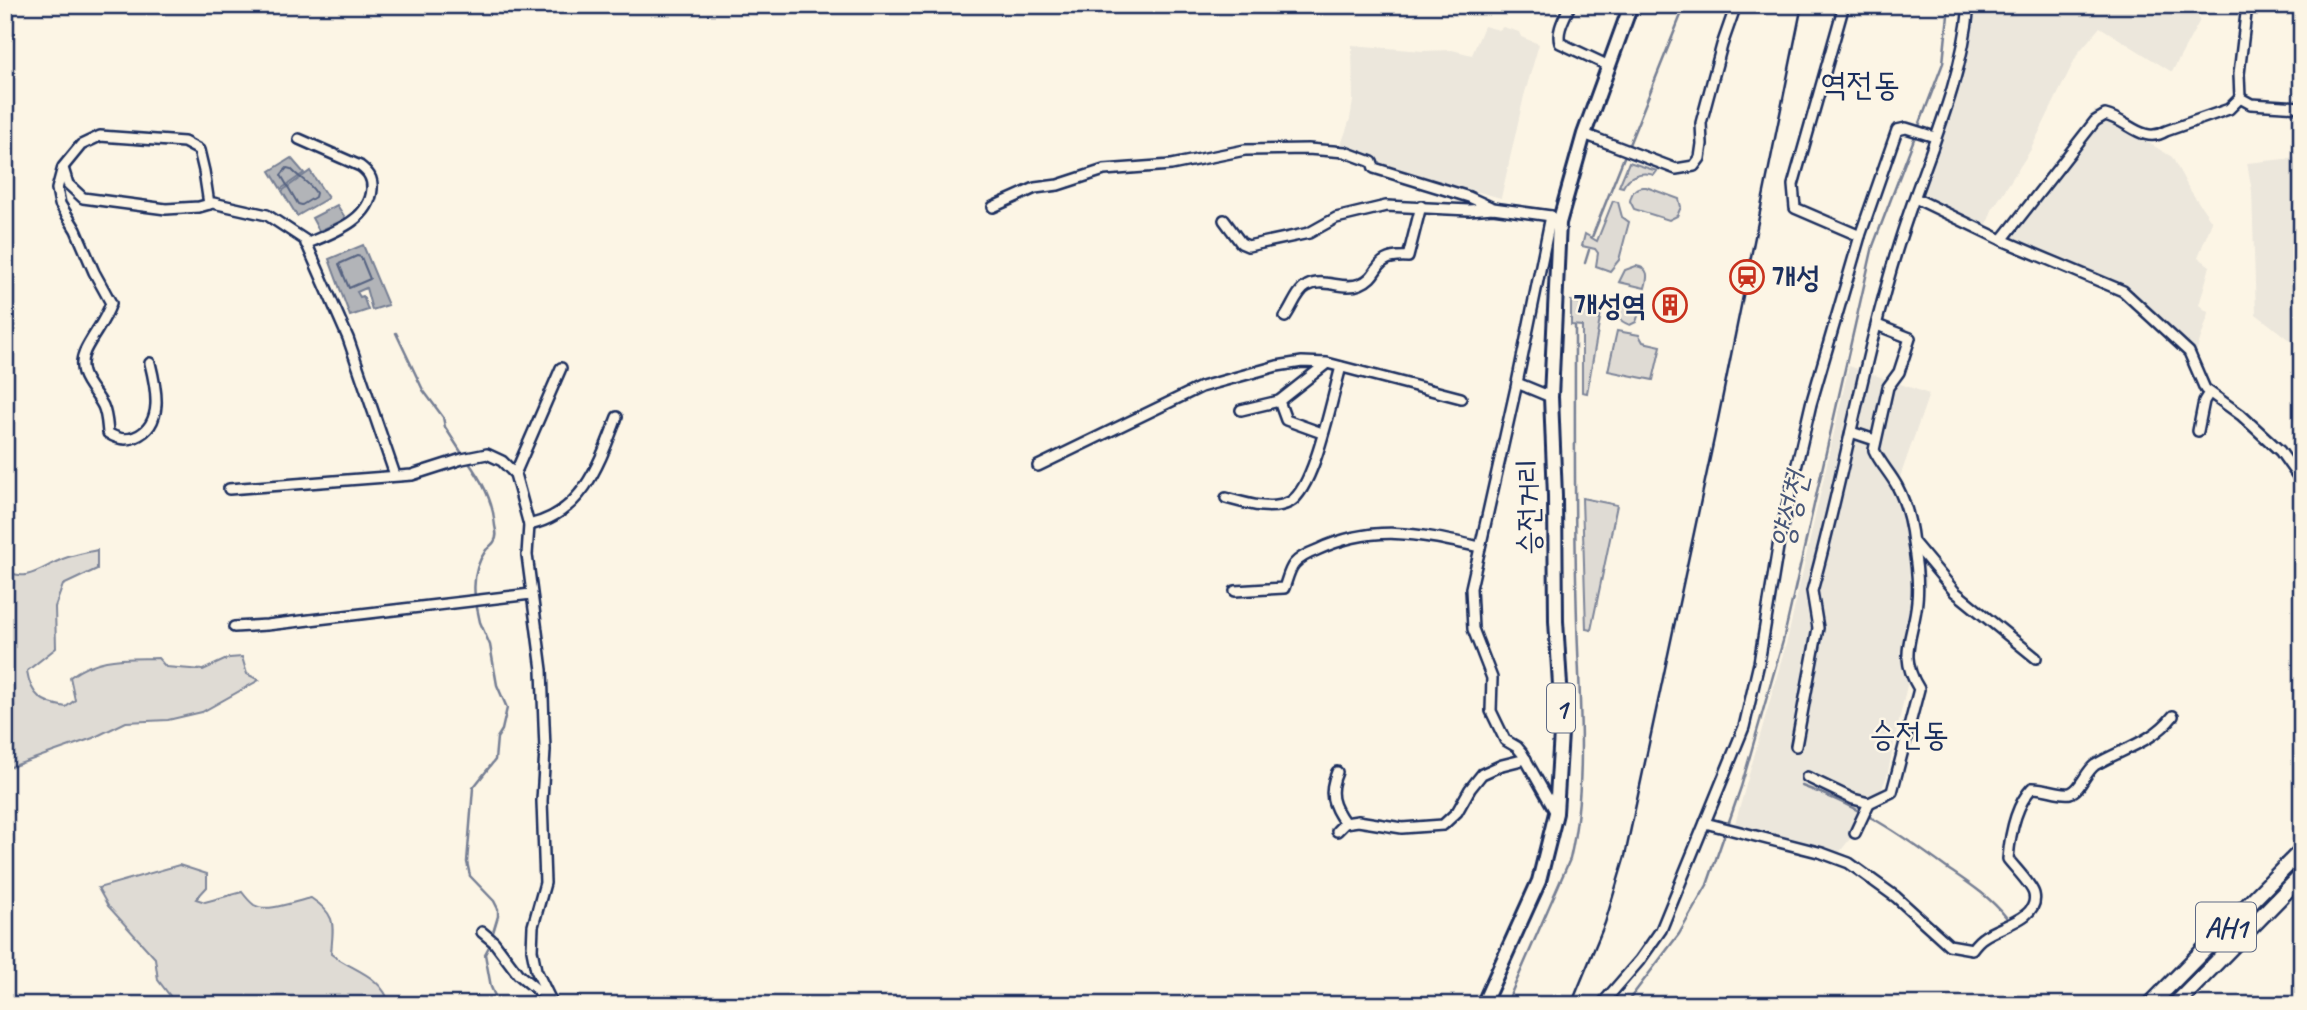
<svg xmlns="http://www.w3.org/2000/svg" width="2307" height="1010" viewBox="0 0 2307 1010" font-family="Caveat,'Poor Story',sans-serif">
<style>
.built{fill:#ece7dc}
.green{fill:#dfdbd4;stroke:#7d8599;stroke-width:2}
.water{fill:#b2b4b8;stroke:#767f94;stroke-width:2}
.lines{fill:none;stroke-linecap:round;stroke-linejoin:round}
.shore{stroke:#576482;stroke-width:2}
.stream{stroke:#767f94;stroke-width:2.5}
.minor-casing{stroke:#1b2f5e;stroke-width:14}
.major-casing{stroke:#1b2f5e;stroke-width:18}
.highway-casing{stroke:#1b2f5e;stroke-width:19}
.minor{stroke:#fcf5e5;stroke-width:9}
.major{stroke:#fcf5e5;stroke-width:12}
.highway{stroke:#fcf5e5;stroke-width:14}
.rail{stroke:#1b2f5e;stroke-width:2.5}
.labels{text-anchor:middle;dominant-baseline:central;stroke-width:5;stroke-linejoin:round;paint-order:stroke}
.shield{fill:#fcf5e5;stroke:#5e6a86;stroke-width:2}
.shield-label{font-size:28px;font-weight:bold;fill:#1b2f5e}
.poi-label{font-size:30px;font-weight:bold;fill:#1b2f5e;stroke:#fcf5e5;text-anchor:start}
.street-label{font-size:30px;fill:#1b2f5e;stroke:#fcf5e5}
.water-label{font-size:32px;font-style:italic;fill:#485779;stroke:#fcf5e5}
.quarter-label{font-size:33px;fill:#1b2f5e;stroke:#fcf5e5}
</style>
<rect width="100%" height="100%" fill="#fcf5e5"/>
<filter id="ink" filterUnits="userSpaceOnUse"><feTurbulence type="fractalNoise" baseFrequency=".0143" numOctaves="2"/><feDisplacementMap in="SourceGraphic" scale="14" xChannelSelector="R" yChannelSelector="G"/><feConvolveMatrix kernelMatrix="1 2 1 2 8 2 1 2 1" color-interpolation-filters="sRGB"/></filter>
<g filter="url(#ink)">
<g class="built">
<polygon points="1968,5 2198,5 2199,22 2172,72 2100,27 2078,53 2030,151 1992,210 1986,227 1920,196 1932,151 1964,58"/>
<polygon points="1484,26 1499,30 1503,27 1519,32 1521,37 1539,44 1524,96 1501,198 1382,166 1366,155 1340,148 1350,119 1353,101 1352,45 1423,51 1452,50 1472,55"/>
<polygon points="2095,110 2172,157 2188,187 2212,222 2198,257 2210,266 2199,305 2209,313 2195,355 2124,289 2000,236"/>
<polygon points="2302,157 2302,350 2256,314 2252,191 2247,163"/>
<polygon points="1849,366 1929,394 1899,480 1927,578 1913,658 1887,776 1874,808 1839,853 1802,854 1731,838 1788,637"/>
</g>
<g class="green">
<path d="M1629,162L1657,171L1654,175C1641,171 1629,175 1623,187L1619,186Z"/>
<path d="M1646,187L1679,199L1681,207L1677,216L1669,220L1634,209L1630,201C1632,191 1636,186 1646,187Z"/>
<polygon points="1613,201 1618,202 1622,217 1629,222 1619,260 1610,271 1596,266 1598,253 1595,249 1582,246 1585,234 1597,241"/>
<path d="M1636,266C1650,268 1648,277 1645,288L1619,282L1625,270Z"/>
<polygon points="1571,301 1602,307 1587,393 1582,392 1582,326 1571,325"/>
<path d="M1615,301L1641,307L1636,322L1630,325C1618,321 1613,313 1615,301Z"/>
<polygon points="1617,331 1639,335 1643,342 1661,346 1653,380 1608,371"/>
<polygon points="1582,498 1617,505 1591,630 1586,629"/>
<path d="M97,550V569L63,585L55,607L56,648L27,671C31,696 42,703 66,707L75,700L70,677C98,656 125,659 158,658L166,667L203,670L229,658L242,657L247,674L259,680L202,712L168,720L126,722L93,738L5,769V569C23,584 42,568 58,561C70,555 85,553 97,550Z"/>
<path d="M179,865L207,874V887L196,899L205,902L242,892C245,896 250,902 254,905C268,913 295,901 311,898C338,916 333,925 331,954C353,971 382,975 390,1005H177L158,980L155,958L108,906L98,888Z"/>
</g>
<g class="water">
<polygon points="291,158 304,173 281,189 270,171"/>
<polygon points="310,171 328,198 297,216 282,191"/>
<polygon points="337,205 346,219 319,231 312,218"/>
<polygon points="363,245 388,305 372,310 366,288 357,292 360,297 363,296 368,310 350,316 329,259"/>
</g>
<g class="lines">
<g class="shore">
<path d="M287,168L291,169C300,179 309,182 316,193L315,197L302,205L298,204L281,175Z"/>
<polygon points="357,256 361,257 370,279 349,288 339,264"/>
</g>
<g class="stream">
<polyline points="1592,237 1685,5"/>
<polyline points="1585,263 1589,250"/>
<polyline points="396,333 423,390 443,417 445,427 463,455"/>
<path d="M467,460C482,481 493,500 495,526C496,531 498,537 494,542C492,545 489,547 486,550C476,564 473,580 475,597"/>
<polyline points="476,603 480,622 490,645 497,685 507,708 502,730 497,738 495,760 473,788 467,862 470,876 494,901 498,909 498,916 492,936"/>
<path d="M1802,786C1859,806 1899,833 1948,869C1970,884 1990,897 2006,917"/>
<polyline points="491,943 485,954 491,987 499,1005"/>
<path d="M1506,1005L1570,859C1588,782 1579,699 1577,620C1574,523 1575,425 1575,327"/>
<polyline points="1625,1005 1679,934 1707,885 1741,787 1783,641 1873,246 1943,63 1949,5"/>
</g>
<g class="minor-casing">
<g id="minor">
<path d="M1570,5C1565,17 1556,31 1560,43L1607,65"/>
<polyline points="1844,5 1793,185 1795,208 1860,236"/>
<polyline points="2240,98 2251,104 2302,107"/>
<polyline points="1584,134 1676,169 1694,166 1700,158 1702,144 1701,123 1722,45 1736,5"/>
<path d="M299,139L360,166C368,172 373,178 372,189C370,221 331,233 306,244"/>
<polyline points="63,168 68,184 83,198 166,209 199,207 213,203 267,215 305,240 348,338 395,475"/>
<polyline points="1915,198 2002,240 2123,291 2189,352 2205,389 2241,415 2280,451 2302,482"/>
<polyline points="993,207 1035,188 1058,185 1104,170 1171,165 1245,150 1308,149 1345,152 1372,162 1374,168 1469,197 1493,208"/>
<polyline points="1224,220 1241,243 1248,246 1309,233 1336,218 1386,206 1469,210 1493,208 1551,216"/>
<path d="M2002,240L2095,121L2105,115C2128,120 2143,145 2166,131L2229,109L2240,98L2239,74L2247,5"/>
<path d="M1285,317C1292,308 1297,291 1307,286C1324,277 1343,291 1360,284C1383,275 1370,255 1408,257L1421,206"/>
<path d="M150,363C156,387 165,425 135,437C125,441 117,439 108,433C107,424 107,415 103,406C94,388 74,375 85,351C93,334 105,322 111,303L94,272L76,230L60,204L57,189L63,167L81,145L100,136L184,142L199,150L204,171L209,204"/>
<polyline points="1517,383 1551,397"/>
<polyline points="1279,401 1286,420 1322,433"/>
<polyline points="1241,410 1279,401 1326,364"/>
<polyline points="2198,431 2204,401 2209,393"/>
<polyline points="1851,432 1875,440"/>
<polyline points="1038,466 1201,387 1277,366 1302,362 1327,363 1461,398"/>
<polyline points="515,474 561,368"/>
<polyline points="229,489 412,475 462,459 487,454 502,461 515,474 529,525 527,555 542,670 545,750 542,801 545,883 533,926 532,950 536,970 553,1005"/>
<path d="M1226,498C1245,503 1271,512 1290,502C1315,488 1332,397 1341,367"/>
<path d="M529,525C583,513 599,464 617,417"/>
<polyline points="1914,543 1955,592 2036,658"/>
<path d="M1235,591L1284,588C1287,580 1289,570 1294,564C1300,557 1309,553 1317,550C1375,523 1420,534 1480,547"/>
<polyline points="234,627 267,625 531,594"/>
<path d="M1796,746L1818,628L1812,591C1844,475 1864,355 1900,240C1924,163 1962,86 1969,5"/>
<path d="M1337,772C1328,793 1332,805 1345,823"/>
<path d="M1807,777L1853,799L1869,803L1892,792L1919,689C1897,654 1914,637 1917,601C1919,583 1916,560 1913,543C1911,524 1906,503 1897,486C1890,473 1880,463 1874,450L1888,387L1899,372L1910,338L1877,325"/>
<polyline points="1556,813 1522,753 1517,747 1505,740 1491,711 1492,678 1473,629 1471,588 1517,383 1551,216 1559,223"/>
<path d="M1705,823L1822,853L1849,863L1896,897L1949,945L1972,949C1975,945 1979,940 1984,937C1998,926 2040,919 2034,894C2032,885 2014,867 2008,859C2010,834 2015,806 2032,788C2044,787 2059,795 2070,793C2081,790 2085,772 2095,765C2122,749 2153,742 2173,716"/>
<polyline points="1337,831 1345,823 1358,821 1402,828 1443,825 1457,812 1470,789 1482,774 1502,765 1526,759"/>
<polyline points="1855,833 1869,803"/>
<polyline points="482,932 494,942 518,974 547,998"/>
<polyline points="1601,1005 1640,960 1661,930 1744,727 1759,663 1779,541 1811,404 1860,236 1897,130 1906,128 1935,137"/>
</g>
</g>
<g class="major-casing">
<polyline id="major" points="1483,1005 1539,881 1556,813 1562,717 1556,621 1555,496 1551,397 1559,223 1584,134 1631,5"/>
</g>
<g class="highway-casing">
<g id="highway">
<polyline points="2150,1005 2302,850"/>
<polyline points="2175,1005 2302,875"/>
</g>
</g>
<use href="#minor" class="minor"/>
<use href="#major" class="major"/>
<use href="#highway" class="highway"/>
<polyline class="rail" points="1571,1005 1605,923 1625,856 1714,439 1802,5"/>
</g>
</g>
<defs>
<g id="station-ring" transform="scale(1.75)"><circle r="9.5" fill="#fcf5e5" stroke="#c8321e" stroke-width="1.5"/><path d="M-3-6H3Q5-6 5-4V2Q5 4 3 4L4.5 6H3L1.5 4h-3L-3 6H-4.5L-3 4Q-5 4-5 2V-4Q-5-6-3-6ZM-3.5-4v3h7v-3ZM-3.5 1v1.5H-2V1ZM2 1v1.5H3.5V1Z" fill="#c8321e"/></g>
<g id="building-ring" transform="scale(1.75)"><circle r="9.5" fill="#fcf5e5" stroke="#c8321e" stroke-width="1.5"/><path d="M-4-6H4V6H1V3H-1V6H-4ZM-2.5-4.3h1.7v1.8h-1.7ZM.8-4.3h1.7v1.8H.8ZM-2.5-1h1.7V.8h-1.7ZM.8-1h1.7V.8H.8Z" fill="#c8321e"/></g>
</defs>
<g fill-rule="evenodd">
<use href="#station-ring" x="1747" y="277"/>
<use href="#building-ring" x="1670" y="305"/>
</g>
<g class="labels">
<g class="shield">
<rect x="1547" y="683.5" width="28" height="49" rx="5"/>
<rect x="2196" y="902.5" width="60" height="49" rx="5"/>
</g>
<g class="shield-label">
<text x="1561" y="708">1</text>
<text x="2226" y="927">AH1</text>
</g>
<g class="poi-label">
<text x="1772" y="277">개성</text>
<text x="1646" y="305" text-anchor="end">개성역</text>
</g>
<g class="street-label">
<text transform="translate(1528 507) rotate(-91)">승전거리</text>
</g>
<g class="water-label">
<text transform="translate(1789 510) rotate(-77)">양성천</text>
</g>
<g class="quarter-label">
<text x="1860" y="84">역전동</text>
<text x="1909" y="734">승전동</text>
</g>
</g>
<rect width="2307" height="1010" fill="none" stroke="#fcf5e5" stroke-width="28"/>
<rect x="14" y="14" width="2279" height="982" fill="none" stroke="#1b2f5e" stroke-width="2.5" filter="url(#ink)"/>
</svg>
